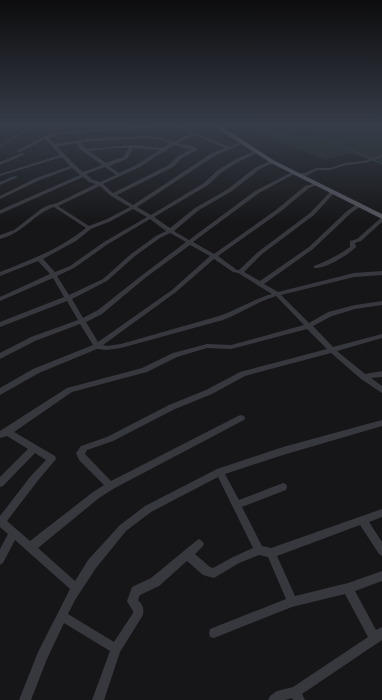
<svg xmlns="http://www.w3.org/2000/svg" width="382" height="700" viewBox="0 0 382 700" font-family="Lato,sans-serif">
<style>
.green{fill:#1e261f}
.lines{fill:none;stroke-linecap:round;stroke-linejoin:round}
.stream{stroke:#2c353c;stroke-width:1.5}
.street{fill:#37383d;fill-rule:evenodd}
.primary{fill:#53555c;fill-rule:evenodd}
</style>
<rect width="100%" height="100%" fill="#161618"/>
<polygon class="green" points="240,125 373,125 382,128 382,164 351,153 326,160 253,133"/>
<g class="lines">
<g class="stream">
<polyline points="258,125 274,133 273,135 278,136 323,137 382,164"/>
<polyline points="0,147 33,125"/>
</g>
<g class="street">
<path d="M164,125H177L229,147L242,142L244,143L216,155L137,207L151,215L204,183L218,170L236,159L255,151L259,152L240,161L222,172L208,185L154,217L170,228L195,208L228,189L256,167L271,161L275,162L260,169L232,191L199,210L174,231L189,240L255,191L292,172L296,173L259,193L193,242L214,254L276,210L305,186L317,183L319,184L309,188L280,212L218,256L237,270H239L258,252L310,213L331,191L335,192L314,215L262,254L244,272L260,281L309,247L347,211L357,204H361V206L351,213L313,249L264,284L278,292L354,273L382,271V275L354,277L281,295L309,323L328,312L355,305L382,301V305L355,309L332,316L313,326L333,347L382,334V338L337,351L365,374L382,371V377L371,378L382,386V393L361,379L331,353L245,376L212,394L175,409L113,441L87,450L85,454L111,481L238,416L241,415L244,416L245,418L244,420L113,489L99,498L38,548L75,581L88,560L120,525L145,506L217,469L283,447L382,420V426L283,455L225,474L239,500L283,483L286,484L287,487L286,490L242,507L262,546L271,548L382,509V517L369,522L382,542V556L379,554L360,525L277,556L295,596L348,583L382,571V581L355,591L376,630L382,627V640L302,694L305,700H293L292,698L285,700H268L270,696L277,691L293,687L368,637L345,594L292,607L214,638L210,637L209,633L210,629L286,599L268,557L259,555L239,563L214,578L203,575L187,561L159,586L140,595L138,600C143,605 144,608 143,615L120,652L104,700H92L110,651L64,623L47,659L31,700H19L38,652L70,589L15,540L3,563L0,565V549L8,534L0,527V516L30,477L46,460L35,453L3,486L0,487V477L28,449L7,436L0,438V431L67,388L142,368L173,353L207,344L231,345L304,325L276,296C257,302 241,313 223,320L121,348L107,350L97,349L39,373L0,395V388L33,369L93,345L80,324L35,341L0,359V353L31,337L78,320L67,301L0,327V322L64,297L53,278L0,301V297L50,274L38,261L0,276V272C30,260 60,249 86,228L54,207C32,215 24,233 0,239V235L14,230L41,209L49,205L57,203L96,184L89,182L83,177L0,214V210L80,175L72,168L40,180L0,199V196L36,178L70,166L62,157L0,176V174L60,155L53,147H52L51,145L45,139L20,152L16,151L45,136L61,132ZM174,126L191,133L173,142L158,137L145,136L87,139L55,144L49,138L61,134ZM195,135L225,148L212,153L133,205L117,195L173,167L182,158L197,150V148C191,145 184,145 177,143ZM145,138L158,139L170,143L163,148L132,145L86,149L80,142ZM76,143L80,149L102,165L83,172C73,164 66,155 57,147ZM174,145L188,149H192L178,156L169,165L113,193L103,184L140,167L164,151H167V149ZM115,148H129L123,157L106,163L89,151ZM133,148L160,150L136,165L119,173L109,166L127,159ZM105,167L116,175L100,182L93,180L86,174ZM100,186L111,196L130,207L107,219L89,226L58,206ZM133,209L147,217L104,242L70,266L55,272L43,259L76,241L91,229L111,221ZM150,219L166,231L156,236L131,254L103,279L69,295L57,276L74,268L108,244ZM170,233L186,242L141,276L98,310L83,318L72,299L107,281L135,256L160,238ZM190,245L210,256L172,290L98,342L86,322L102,314L145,278ZM214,259L233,272L238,273L272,294C253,299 237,310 219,316L121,344L107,346L103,345L176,292ZM307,329L327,349L240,372L206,390L169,405L107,437L81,446L76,453L79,460L104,485L93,492L30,541L7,521L36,483L56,459L55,456L14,432L72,392L147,372L177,357L207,348L231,349ZM218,477L253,548L233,557L213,568L210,567L195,554L202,547L204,544L202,541L199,539L196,541L151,578L132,587L127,601L133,611V613L114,642L68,614L75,600L96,568L126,531L151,512Z"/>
<polygon points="22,153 26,154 0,165 0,162"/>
<polygon points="382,155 382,157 365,163 346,165 330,170 317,170 306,176 302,175 298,176 296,175 302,173 305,173 316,168 330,168 345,163 364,161"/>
<polygon points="14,176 18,177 0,185 0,182"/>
<path d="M382,217V222L361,241L355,243L356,247C348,255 326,269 314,268V266C327,261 339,255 350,247V241L357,239Z"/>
</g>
<polygon class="primary" points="212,125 219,125 275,161 382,214 382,219 271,163"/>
</g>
<linearGradient id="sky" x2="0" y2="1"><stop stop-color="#0c0c0d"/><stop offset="0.56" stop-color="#363c48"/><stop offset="1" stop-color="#363c48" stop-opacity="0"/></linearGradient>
<rect width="382" height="223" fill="url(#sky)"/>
</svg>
